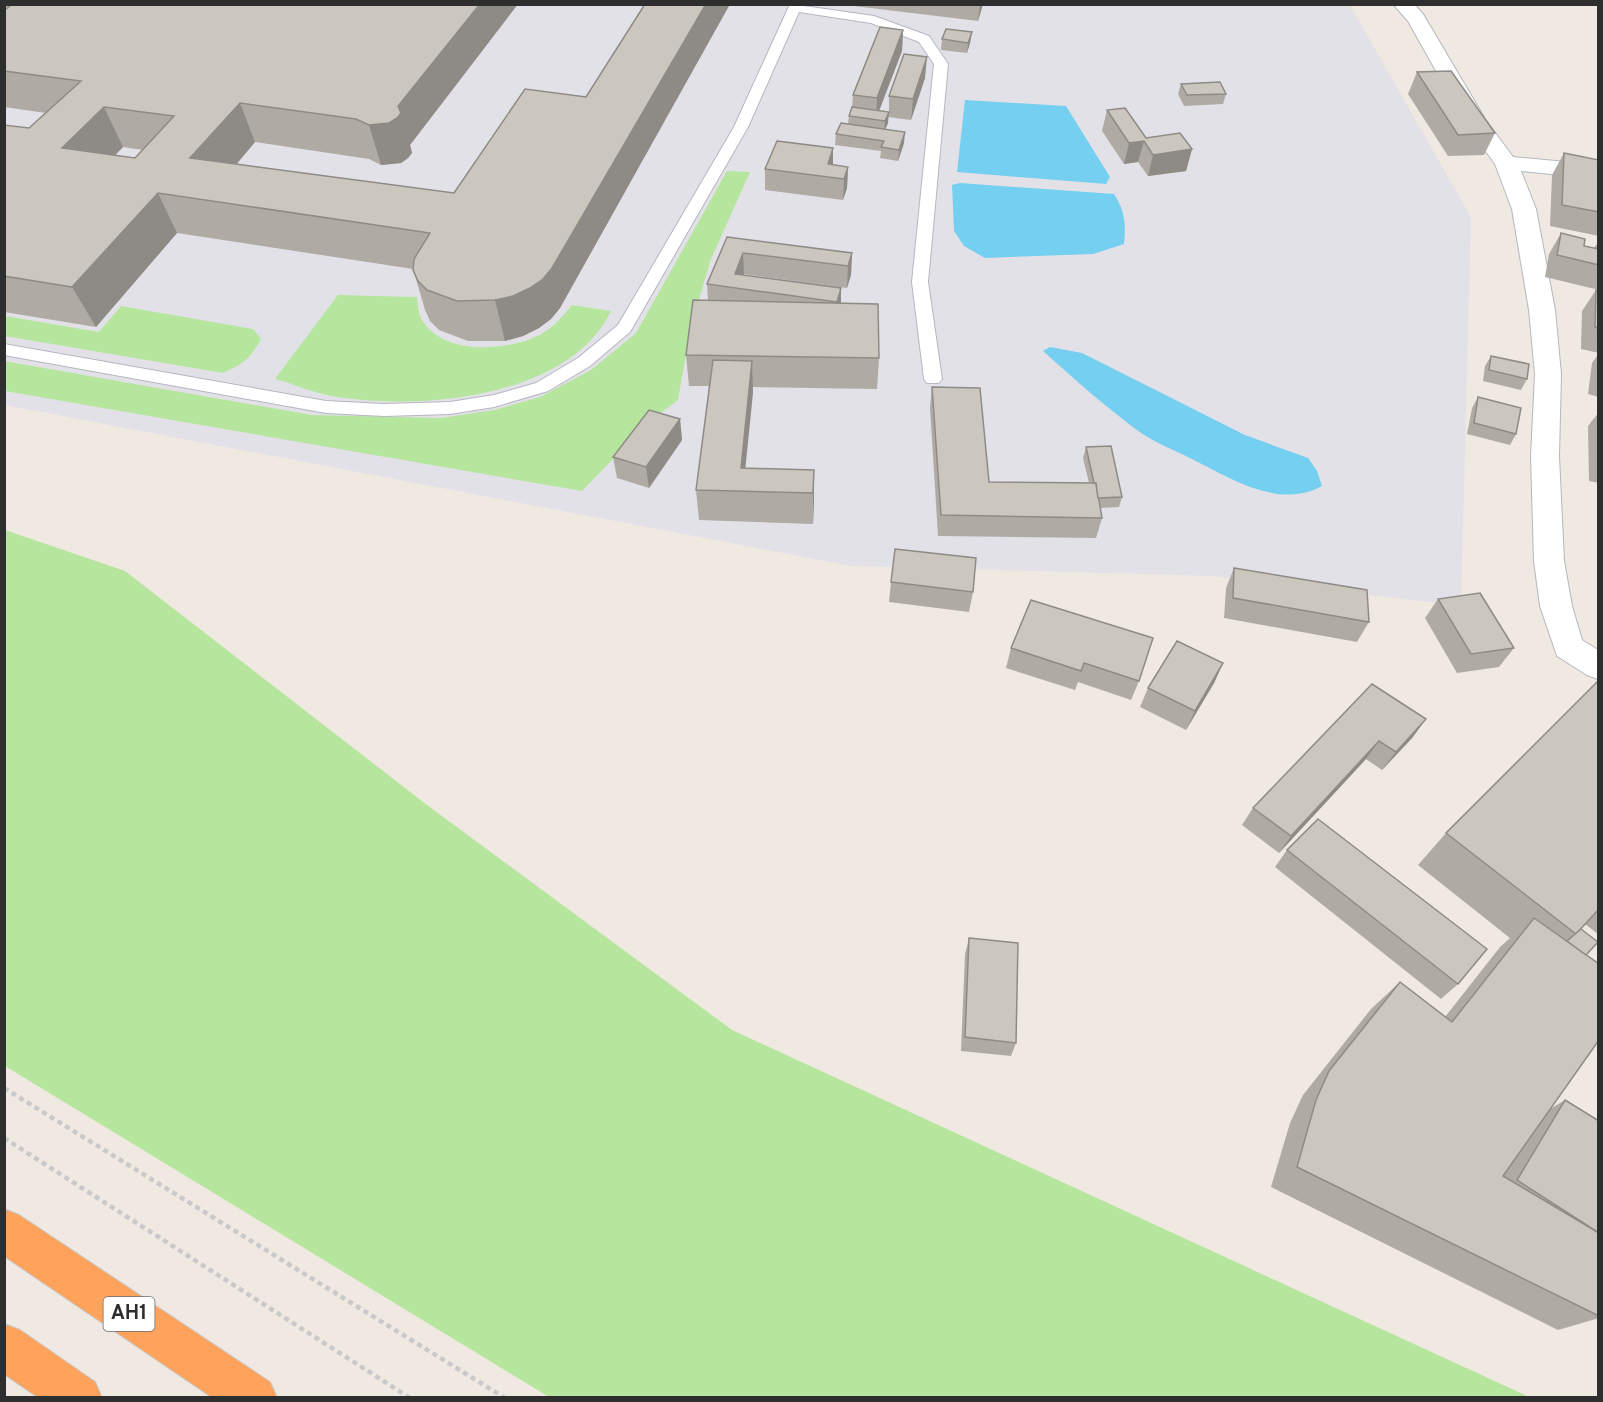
<svg xmlns="http://www.w3.org/2000/svg" width="1603" height="1402" viewBox="0 0 1603 1402" font-family="Overpass,sans-serif">
<style>
.industrial{fill:#e3e1e8}
.green{fill:#b6e59e}
.water{fill:#75cff0}
.lines{fill:none;stroke-linecap:round;stroke-linejoin:round}
.lane-casing{stroke:#b4b7c1;stroke-width:2}
.street-casing{stroke:#b4b7c1;stroke-width:2}
.highway-casing{stroke:#c9c9c9;stroke-width:2}
.path{stroke:#c9c9c9;stroke-width:4.5;stroke-dasharray:5 4;stroke-linecap:butt}
.lane{fill:#fff;fill-rule:evenodd}
.street{fill:#fff;fill-rule:evenodd}
.highway{fill:#ffa35c;fill-rule:evenodd}
.wall{fill:#afaba4;fill-rule:evenodd}
.shaded-wall{fill:#8e8b86}
.building{fill:#cbc7bf;stroke:#8e8b86;stroke-width:1.5;fill-rule:evenodd}
.labels{text-anchor:middle;dominant-baseline:central;stroke-width:6;stroke-linejoin:round;paint-order:stroke}
.shield{fill:#fff;stroke:#6d6d6d;stroke-width:1.5}
.shield-label{font-size:20px;font-weight:bold;fill:#2e2e2e}
</style>
<rect width="100%" height="100%" fill="#efe9e1"/>
<polygon class="industrial" points="4,5 1350,5 1471,217 1461,606 1211,576 852,566 5,405"/>
<g class="green">
<polygon points="727,171 750,172 711,259 691,326 678,400 649,422 582,491 5,391 4,361 312,415 441,418 494,410 540,397 591,370 636,333"/>
<path d="M338,295L417,297C418,306 418,315 424,323C446,354 502,351 533,338C550,331 561,319 572,305L611,311C569,399 417,411 332,396C313,393 294,384 275,379Z"/>
<path d="M121,306L253,329L261,339C251,358 242,365 223,373L5,336V316L99,332Z"/>
<polygon points="5,530 125,571 427,805 732,1030 1529,1397 549,1397 5,1066"/>
</g>
<g class="water">
<polygon points="965,100 1066,106 1110,177 1106,184 957,172"/>
<path d="M960,183L1114,194C1125,211 1126,224 1124,244L1093,254L985,258L964,246L954,231L952,185Z"/>
<path d="M1050,347L1082,353L1245,435L1308,458L1317,471L1322,486C1278,510 1230,478 1190,458C1174,450 1156,443 1141,433C1107,408 1074,379 1043,351Z"/>
</g>
<g class="lines">
<g class="lane-casing">
<polygon id="lane" points="790,4 874,16 929,36 948,64 928,282 942,379 939,383 927,383 924,379 912,282 934,64 919,42 871,23 799,12 748,127 630,332 590,366 548,391 494,407 450,414 384,416 326,413 4,355 4,344 326,401 384,404 450,402 494,395 536,383 578,358 618,325 734,127"/>
</g>
<g class="street-casing">
<polygon id="street" points="1393,4 1414,4 1423,14 1485,119 1513,157 1598,165 1598,179 1521,171 1536,209 1555,310 1561,374 1559,456 1564,561 1572,606 1582,640 1598,650 1598,679 1587,675 1557,656 1540,606 1534,561 1531,456 1535,374 1529,310 1512,209 1495,164 1464,121 1408,21"/>
</g>
<g class="highway-casing">
<g id="highway">
<polygon points="4,1209 19,1215 270,1382 277,1398 213,1398 4,1256"/>
<polygon points="4,1324 20,1330 95,1382 102,1398 39,1398 4,1374"/>
</g>
</g>
<g class="path">
<polyline points="4,1088 505,1398"/>
<polyline points="4,1138 410,1398"/>
</g>
<use href="#lane" class="lane"/>
<use href="#street" class="street"/>
<use href="#highway" class="highway"/>
</g>
<g class="wall">
<path d="M4,4H518L410,145L412,153L408,158L401,163L381,165L369,159L255,142L237,164L454,193L586,97L645,4H730L560,308L551,319L539,328L523,336L505,341H468L439,330L430,321L425,310L413,269L177,233L96,327L4,312V125L29,128L46,113L4,107ZM123,147L143,150L135,158L115,155Z"/>
<polygon points="837,4 983,4 978,21"/>
<polygon points="903,30 902,51 879,110 889,112 889,96 925,78 911,120 888,117 888,123 885,129 904,143 898,161 880,158 881,151 835,145 836,134 848,124 849,116 852,107 853,95"/>
<polygon points="972,32 970,43 967,53 941,50 942,39"/>
<polygon points="1417,72 1495,133 1484,155 1448,156 1408,94"/>
<polygon points="1181,84 1226,94 1223,104 1184,106 1178,94"/>
<polygon points="1107,110 1146,138 1192,149 1186,171 1148,176 1138,162 1124,164 1102,131"/>
<polygon points="833,148 833,165 848,167 847,188 843,200 765,190 765,169"/>
<polygon points="1564,153 1599,160 1599,236 1550,226 1552,175"/>
<polygon points="1561,233 1584,246 1594,248 1599,241 1599,290 1545,277 1549,254"/>
<polygon points="727,237 852,253 851,275 847,288 744,274 744,275 841,288 841,303 879,358 877,389 753,387 745,468 814,470 813,524 699,520 696,490 709,386 689,386 686,355 708,300 707,284"/>
<polygon points="1596,290 1599,290 1599,353 1581,349 1582,311"/>
<polygon points="1599,353 1599,397 1588,394 1592,363"/>
<polygon points="1491,356 1527,379 1521,390 1483,381 1485,366"/>
<polygon points="932,387 989,482 1089,483 1083,458 1086,447 1122,497 1119,507 1100,508 1102,518 1096,538 938,536 930,408"/>
<polygon points="1478,397 1516,434 1510,445 1467,434 1472,408"/>
<polygon points="1599,412 1599,483 1589,481 1588,426"/>
<polygon points="680,419 682,440 649,488 617,478 613,457"/>
<polygon points="1234,568 1369,622 1357,642 1224,618 1226,588"/>
<polygon points="891,582 973,592 969,612 889,602"/>
<polygon points="1438,599 1514,648 1499,667 1457,673 1425,618"/>
<polygon points="1031,600 1139,681 1131,700 1078,682 1075,690 1006,668 1011,648"/>
<polygon points="1223,663 1214,683 1186,730 1140,707 1148,688"/>
<polygon points="1599,680 1599,935 1585,924 1581,929 1586,956 1550,1109 1565,1100 1599,1121 1599,1318 1558,1330 1271,1187 1290,1123 1303,1095 1371,1009 1400,982 1445,1017 1500,947 1510,938 1418,865 1446,833"/>
<polygon points="1372,684 1426,719 1412,738 1382,770 1366,759 1279,853 1242,825 1253,808"/>
<polygon points="1287,850 1458,984 1441,999 1275,867"/>
<polygon points="969,938 1016,1043 1011,1056 961,1051 965,954"/>
</g>
<g class="shaded-wall">
<polygon points="480,4 518,4 410,145 412,153 408,158 401,163 381,165 369,125"/>
<polygon points="706,4 730,4 560,308 551,319 539,328 523,336 505,341 495,300"/>
<polygon points="980,4 983,4 978,21"/>
<polygon points="903,30 902,51 876,119 877,98"/>
<polygon points="972,32 970,43 967,53 968,43"/>
<polygon points="927,57 925,78 911,120 913,99"/>
<polygon points="240,103 255,142 207,198 190,158"/>
<polygon points="104,107 123,147 83,188 62,148"/>
<polygon points="889,112 888,123 884,132 885,121"/>
<polygon points="905,132 904,143 898,161 899,150"/>
<polygon points="1144,141 1138,162 1124,164 1129,143"/>
<polygon points="833,148 833,170 828,164"/>
<polygon points="1192,149 1186,171 1148,176 1153,155"/>
<polygon points="848,167 847,188 843,200 844,179"/>
<polygon points="158,193 177,233 96,327 72,287"/>
<polygon points="743,253 744,274 739,288 735,274"/>
<polygon points="852,253 851,275 847,288 848,266"/>
<polygon points="841,288 841,309 837,323 837,302"/>
<polygon points="752,361 753,393 743,491 741,468"/>
<polygon points="680,419 682,440 649,488 646,467"/>
<polygon points="814,470 814,501 813,524 813,493"/>
<polygon points="1223,663 1214,683 1186,730 1195,711"/>
<polygon points="1426,719 1412,738 1382,770 1396,752"/>
<polygon points="1379,741 1366,759 1279,853 1291,836"/>
</g>
<g class="building">
<path d="M12,4H480L398,106L401,113L397,118L389,123L369,125L356,119L240,103L190,158L454,193L525,89L586,97L645,4H706L552,268L543,279L530,288L513,296L495,300L457,301L427,290L418,281L413,270L414,259L430,233L158,193L72,287L4,276V125L29,128L81,81L4,71V11ZM104,107L174,116L135,158L62,148Z"/>
<polygon points="880,27 903,30 877,98 853,95"/>
<polygon points="946,29 972,32 968,43 942,39"/>
<polygon points="904,54 927,57 913,99 889,96"/>
<polygon points="1451,71 1495,133 1458,135 1417,72"/>
<polygon points="1220,82 1226,94 1187,95 1181,84"/>
<polygon points="852,107 889,112 885,121 849,116"/>
<polygon points="1125,108 1146,138 1180,133 1192,149 1153,155 1144,141 1129,143 1107,110"/>
<polygon points="841,123 905,132 899,150 881,147 884,141 836,134"/>
<polygon points="777,141 833,148 828,164 848,167 844,179 765,169"/>
<polygon points="1564,153 1599,160 1599,212 1562,205"/>
<polygon points="1561,233 1585,239 1584,246 1599,249 1599,265 1557,255"/>
<polygon points="727,237 852,253 848,266 743,253 735,274 841,288 837,302 707,284"/>
<polygon points="1596,290 1599,290 1599,328 1595,327"/>
<polygon points="693,300 878,304 879,358 686,355"/>
<polygon points="1491,356 1529,364 1527,379 1489,370"/>
<polygon points="713,360 752,361 741,468 814,470 813,493 696,490"/>
<polygon points="932,387 980,388 989,482 1096,483 1102,518 941,515"/>
<polygon points="1478,397 1521,408 1516,434 1474,423"/>
<polygon points="649,410 680,419 646,467 613,457"/>
<polygon points="1111,446 1122,497 1098,498 1096,483 1094,483 1086,447"/>
<polygon points="895,549 976,558 973,592 891,582"/>
<polygon points="1234,568 1367,590 1369,622 1233,598"/>
<polygon points="1480,593 1514,648 1471,654 1438,599"/>
<polygon points="1031,600 1153,638 1139,681 1084,663 1081,671 1011,648"/>
<polygon points="1177,641 1223,663 1195,711 1148,688"/>
<polygon points="1599,680 1599,909 1576,934 1446,833"/>
<polygon points="1372,684 1426,719 1396,752 1379,741 1291,836 1253,808"/>
<polygon points="1318,819 1487,949 1458,984 1287,850"/>
<polygon points="1534,918 1599,964 1599,1040 1503,1176 1599,1233 1599,1316 1297,1167 1316,1100 1329,1071 1400,982 1452,1022"/>
<polygon points="1581,929 1598,942 1586,955 1567,941"/>
<polygon points="969,938 1018,943 1016,1043 965,1037"/>
<polygon points="1565,1100 1599,1121 1599,1233 1517,1180"/>
</g>
<g class="labels">
<rect class="shield" x="103.5" y="1297" width="51" height="34" rx="4.5"/>
<g class="shield-label">
<text x="129" y="1314">AH1</text>
</g>
</g>
<rect width="1603" height="1402" fill="none" stroke="#2e2e2e" stroke-width="12"/>
</svg>
